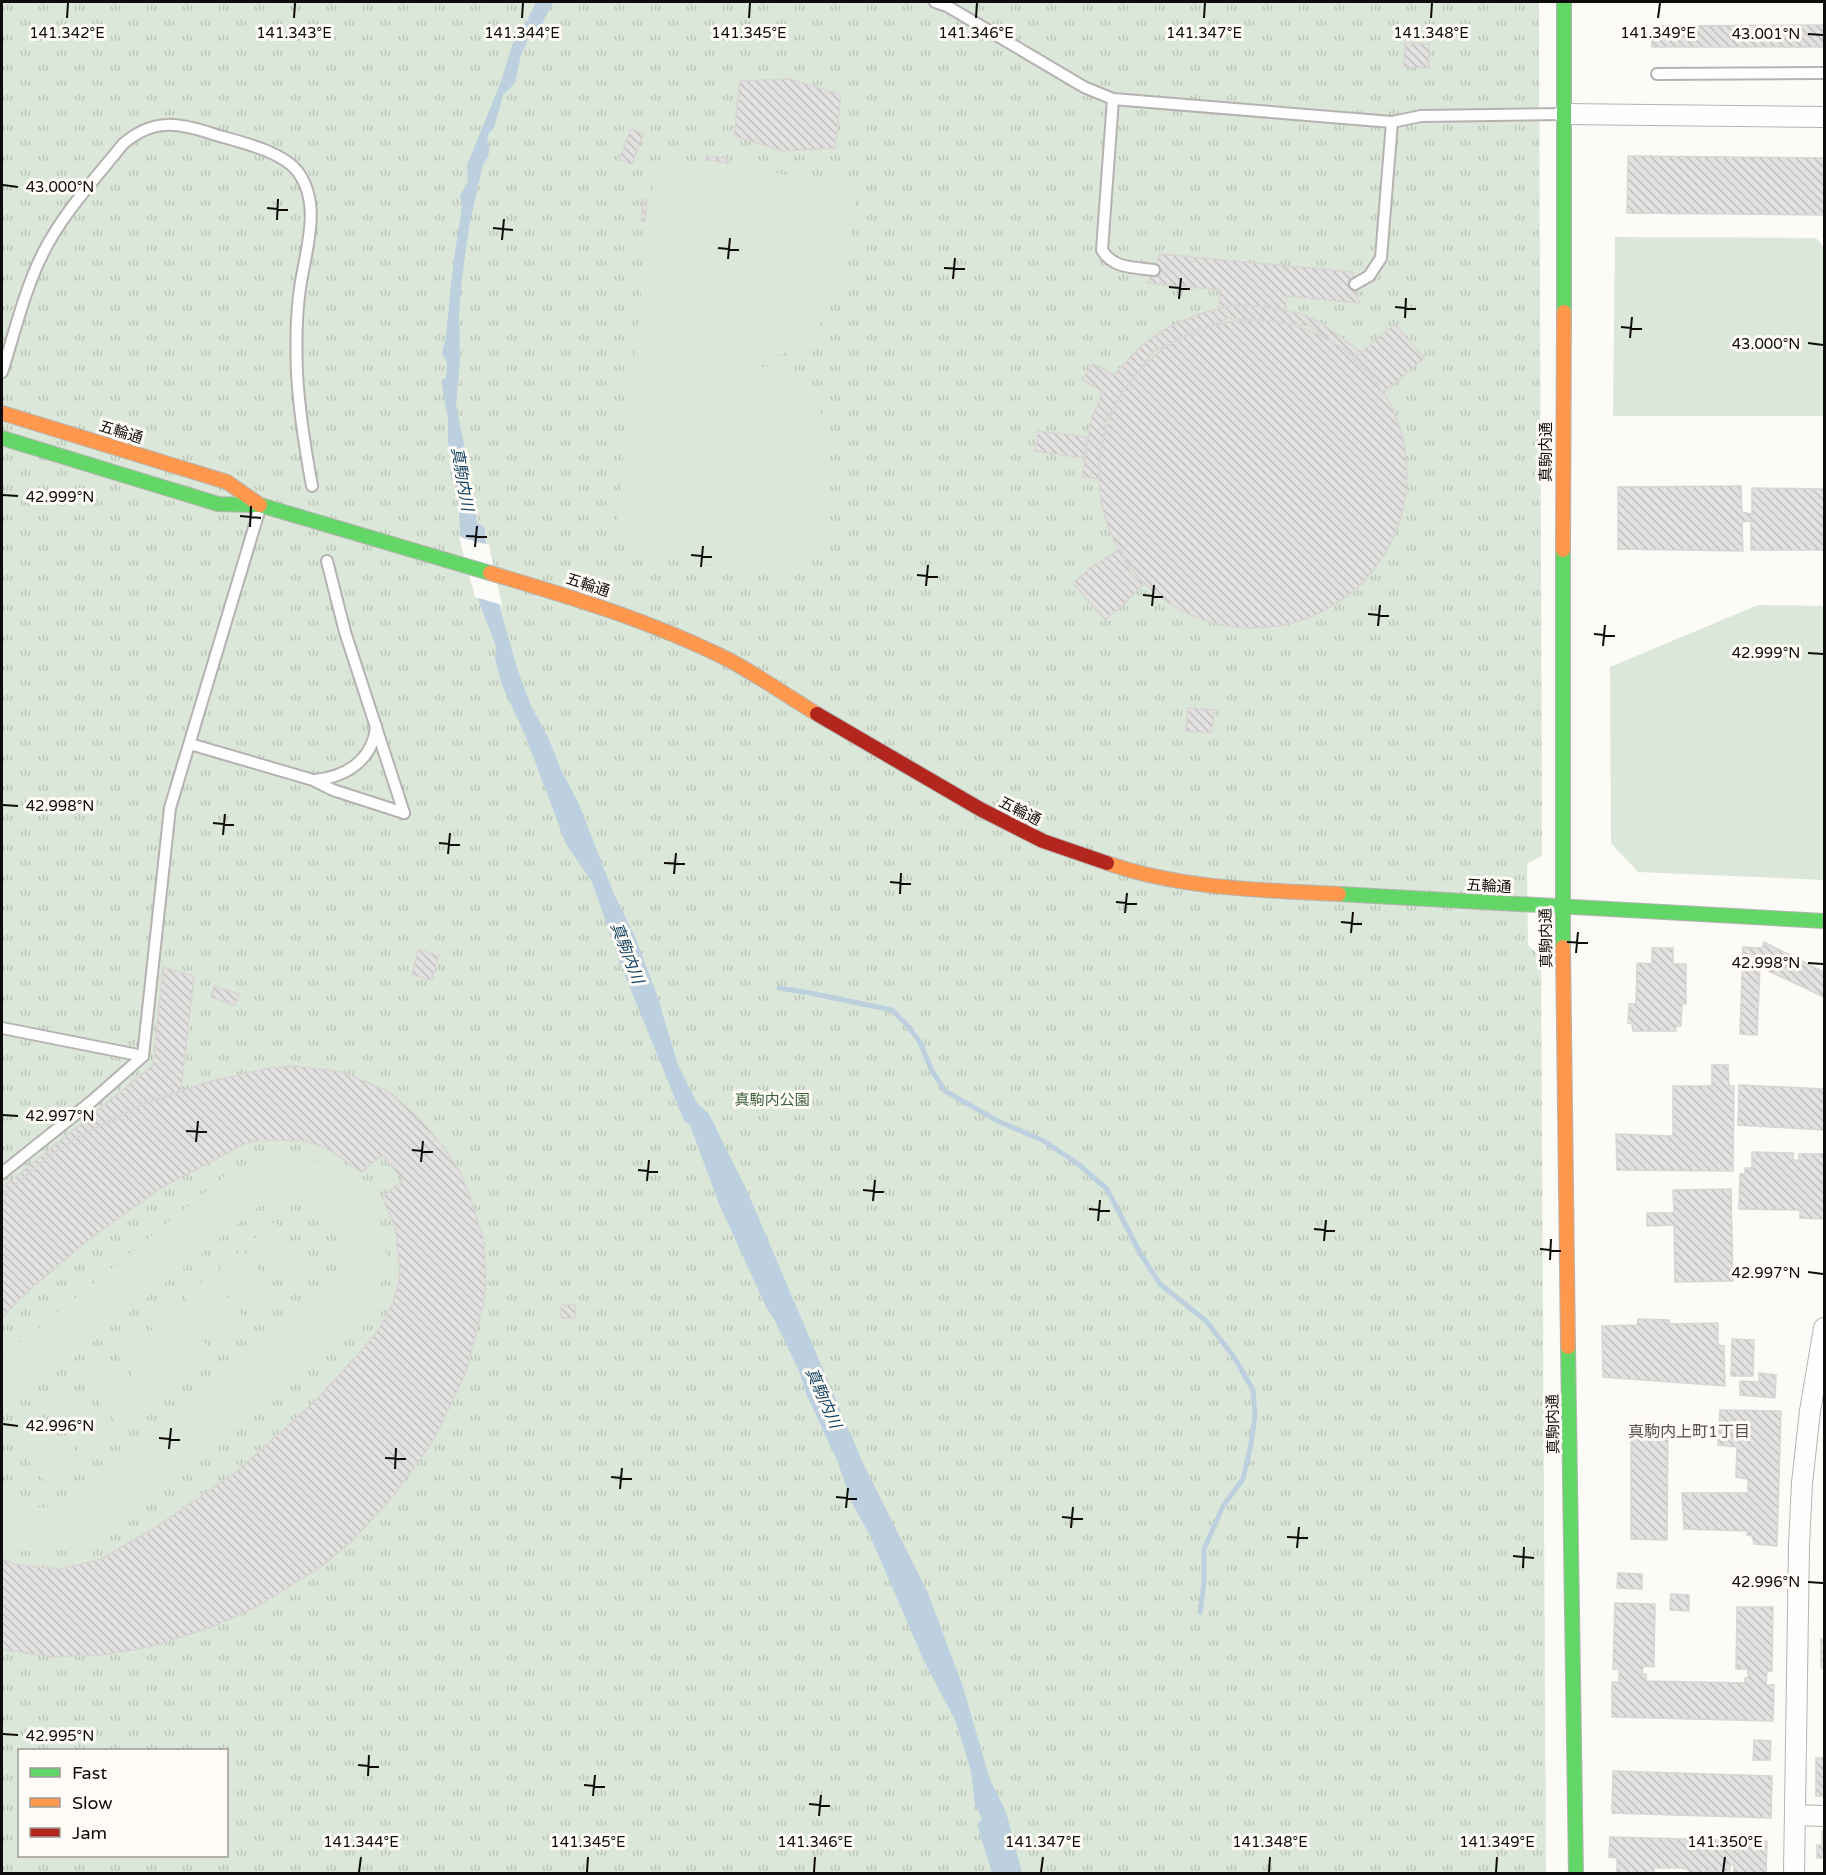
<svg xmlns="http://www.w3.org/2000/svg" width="1826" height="1875" viewBox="0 0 1826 1875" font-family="'Varela Round','Noto Sans JP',sans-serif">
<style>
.park{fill:url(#park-tufts);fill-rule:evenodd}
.garden{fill:#dbe7d8}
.water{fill:#bdd0df}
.pier{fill:#fdfbf8}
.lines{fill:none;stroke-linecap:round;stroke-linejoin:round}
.stream{stroke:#bdd0df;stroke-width:5}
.building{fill:url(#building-back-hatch);stroke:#d8d6d4;stroke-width:1.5}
.lane-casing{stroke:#b5b3b1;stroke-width:14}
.street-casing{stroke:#b5b3b1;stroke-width:22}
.fast-casing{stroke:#b5b3b1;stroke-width:16}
.slow-casing{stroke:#b5b3b1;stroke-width:16}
.jam-casing{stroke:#b5b3b1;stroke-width:16}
.lane{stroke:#fffefe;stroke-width:10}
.street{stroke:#fffefe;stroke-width:20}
.fast{stroke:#63d668;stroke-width:14}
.slow{stroke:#ff974d;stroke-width:14}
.jam{stroke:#b3261e;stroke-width:14}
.ticks{fill:none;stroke:#0d0c0b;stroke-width:2}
.labels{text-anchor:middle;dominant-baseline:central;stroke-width:6;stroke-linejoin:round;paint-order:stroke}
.street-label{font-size:15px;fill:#0d0c0b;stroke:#fffbf6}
.park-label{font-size:15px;fill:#385d37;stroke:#fffbf6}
.water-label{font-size:16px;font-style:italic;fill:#134363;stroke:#fffbf6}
.neighbourhood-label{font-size:16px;fill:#55524e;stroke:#fffbf6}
.ticks-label{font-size:15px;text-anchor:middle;fill:#0d0c0b;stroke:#fffbf6;stroke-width:6;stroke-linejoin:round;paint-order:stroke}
</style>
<defs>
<pattern id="park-tufts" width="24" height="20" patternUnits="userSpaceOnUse" patternTransform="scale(1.5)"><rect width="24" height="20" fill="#dbe7d8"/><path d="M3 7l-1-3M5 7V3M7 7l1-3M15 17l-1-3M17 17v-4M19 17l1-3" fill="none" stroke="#bbc5b8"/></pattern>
<pattern id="building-back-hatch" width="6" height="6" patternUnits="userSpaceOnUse" patternTransform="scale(1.5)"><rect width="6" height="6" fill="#e2e1df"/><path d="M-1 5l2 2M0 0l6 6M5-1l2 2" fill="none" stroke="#c1c0be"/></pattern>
</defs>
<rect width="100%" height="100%" fill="#fdfbf8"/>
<path class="park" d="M2,2H1539L1542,856L1527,864L1528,945L1541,957L1546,1873L2,1874ZM20,1750H226V1856H20Z"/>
<g class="garden">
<path d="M673,159L856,184C850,241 849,312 795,347C781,357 763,360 747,365L785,369L799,378L811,393L823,418L827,445L828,484L822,546L812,559L799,567L780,573L759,575L635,550L616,525L654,174Z"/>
<polygon points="1615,237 1816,238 1824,247 1824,416 1613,416"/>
<polygon points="1758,605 1824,606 1824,880 1638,872 1611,843 1610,667"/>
<path d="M292,1155C388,1171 419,1273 344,1336L98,1537C68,1553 33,1558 2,1543V1489C22,1510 47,1512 72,1501L326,1293C365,1241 317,1184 258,1207L2,1416V1358L231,1171L261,1158Z"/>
<polygon points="275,1222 318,1273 294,1292 252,1241"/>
<polygon points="242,1249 284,1300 261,1319 219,1268"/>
<polygon points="209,1276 252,1327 226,1347 184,1296"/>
<polygon points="174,1304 216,1356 191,1376 149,1325"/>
<polygon points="141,1331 183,1383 157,1404 115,1353"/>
<polygon points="105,1361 147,1412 123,1431 81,1380"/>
<polygon points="72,1388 114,1439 87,1461 45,1409"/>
<polygon points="36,1417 78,1469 52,1490 10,1438"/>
</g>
<polygon class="water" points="536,2 553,2 536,36 528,39 521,55 515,83 503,95 494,128 489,133 487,142 490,146 488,157 483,164 469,227 462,278 459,313 460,361 456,404 466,455 466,476 474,504 477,523 485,528 485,540 501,612 518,671 532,708 548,737 561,770 579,804 613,892 636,939 657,995 678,1065 697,1103 709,1114 748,1193 862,1461 928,1593 963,1687 990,1780 1006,1812 1022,1873 992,1873 977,1824 982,1819 975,1804 971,1771 956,1722 924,1661 871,1538 851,1501 837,1460 807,1396 799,1371 775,1321 767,1309 719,1204 690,1125 684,1121 620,963 592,882 566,844 525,735 502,685 495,659 496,646 479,602 460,531 458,493 450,474 452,458 448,441 448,419 441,380 446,378 447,363 442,353 446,336 452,274 462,205 460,196 468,181 467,165 500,84 513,43 519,38"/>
<polygon class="pier" points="459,537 489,545 502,605 475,597"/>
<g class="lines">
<polyline class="stream" points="779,988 810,993 892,1010 907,1025 920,1042 931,1069 945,1091 998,1121 1044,1141 1078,1164 1107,1189 1140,1253 1160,1284 1206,1321 1234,1357 1253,1390 1255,1415 1251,1444 1243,1479 1223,1506 1204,1549 1204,1583 1200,1612"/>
</g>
<g class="building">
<polygon points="1824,25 1824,47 1652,47 1652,26"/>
<polygon points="1405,43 1429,44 1429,68 1404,67"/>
<polygon points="790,79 841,95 835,148 783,151 734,136 740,81"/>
<polygon points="631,129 643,134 632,164 619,159"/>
<polygon points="706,156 728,159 728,163 706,160"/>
<polygon points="1628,156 1824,158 1824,215 1627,213"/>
<polygon points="643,199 647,200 645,222 641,221"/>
<polygon points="1160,254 1353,272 1359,303 1287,296 1285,310 1257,306 1231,306 1219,308 1220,290 1148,283"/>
<polygon points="1231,306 1257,306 1302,314 1321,323 1361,352 1353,359 1311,326 1229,318 1154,351 1106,419 1099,479 1082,477 1091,420 1103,392 1082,379 1093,364 1114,375 1130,357 1148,340 1170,326 1199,314"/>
<circle cx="1253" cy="474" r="154"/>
<polygon points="1395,324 1424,358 1383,393 1371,375 1353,359"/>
<polygon points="1038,431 1087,437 1084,458 1035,451"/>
<polygon points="1741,486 1742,512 1752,514 1752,488 1824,489 1824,550 1751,550 1751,521 1742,522 1743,551 1618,549 1618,487"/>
<polygon points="1120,549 1131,574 1144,583 1121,607 1105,620 1073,583 1090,568"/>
<polygon points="1188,708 1214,710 1212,733 1186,731"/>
<polygon points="1764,942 1824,972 1824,997 1760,967 1757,1035 1740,1034 1743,947 1762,948"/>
<polygon points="1652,948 1673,948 1673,964 1686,964 1686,1004 1682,1003 1681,1026 1676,1026 1676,1031 1633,1031 1632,1024 1628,1023 1629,1004 1636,1004 1637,963 1652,964"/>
<polygon points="418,950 439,955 432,980 412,975"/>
<polygon points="163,967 194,976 181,1090 144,1104 78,1137 47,1158 2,1196 2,1188 153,1065"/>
<polygon points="214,986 239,994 235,1005 211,997"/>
<polygon points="1712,1065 1728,1065 1729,1086 1734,1086 1733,1171 1617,1170 1616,1134 1673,1136 1673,1086 1712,1086"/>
<polygon points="295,1066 343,1072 391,1093 422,1121 444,1148 460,1171 471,1199 484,1242 486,1282 483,1306 466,1372 439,1429 429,1447 394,1495 351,1542 322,1566 258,1606 212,1627 153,1646 132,1650 102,1655 51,1657 2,1649 2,1559 17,1565 61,1569 101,1559 156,1527 236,1472 312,1404 361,1351 379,1329 393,1303 399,1280 400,1267 395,1227 382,1197 403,1180 383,1155 361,1172 328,1149 306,1141 275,1140 256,1141 242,1145 161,1188 87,1241 28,1291 2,1318 2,1196 47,1158 78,1137 144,1104 204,1083 269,1068"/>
<polygon points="1739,1085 1824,1089 1824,1130 1738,1125"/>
<polygon points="1752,1152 1793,1153 1793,1160 1799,1160 1799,1154 1824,1154 1824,1219 1800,1218 1800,1210 1739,1209 1740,1174 1745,1174 1745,1168 1752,1168"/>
<polygon points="1731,1189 1733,1281 1675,1282 1674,1225 1647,1226 1647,1213 1674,1213 1673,1190"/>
<rect x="561" y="1305" width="14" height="13"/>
<polygon points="1638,1319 1669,1320 1669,1324 1718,1323 1718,1345 1724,1346 1725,1386 1603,1377 1602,1326 1637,1325"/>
<polygon points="1732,1339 1754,1340 1753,1376 1731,1376"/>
<polygon points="1759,1373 1776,1375 1775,1398 1740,1395 1740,1381 1759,1382"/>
<polygon points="1720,1410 1781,1411 1777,1546 1754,1544 1752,1536 1747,1535 1748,1531 1684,1529 1682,1493 1748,1493 1748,1479 1736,1477 1737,1447 1718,1445"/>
<polygon points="1631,1424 1668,1424 1667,1540 1631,1539"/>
<polygon points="1618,1573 1642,1574 1642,1589 1617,1588"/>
<polygon points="1671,1594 1689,1595 1689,1611 1670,1610"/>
<polygon points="1615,1603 1655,1604 1654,1667 1643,1666 1642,1674 1646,1674 1646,1681 1745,1683 1745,1678 1748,1678 1748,1669 1736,1669 1737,1607 1773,1607 1772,1671 1767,1671 1766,1685 1774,1685 1773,1721 1612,1717 1612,1682 1619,1682 1619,1669 1613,1669"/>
<rect x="1821" y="1639" width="3" height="29"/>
<polygon points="1754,1740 1771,1741 1770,1760 1753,1760"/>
<rect x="1816" y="1758" width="8" height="38"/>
<polygon points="1613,1771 1772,1776 1771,1818 1612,1813"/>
<polygon points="1822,1831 1824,1831 1824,1858 1817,1858 1817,1845 1822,1845"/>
<polygon points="1610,1837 1767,1841 1766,1874 1734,1874 1734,1865 1730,1865 1730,1871 1706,1871 1706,1874 1689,1874 1689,1870 1682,1868 1654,1868 1654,1874 1619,1874 1617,1871 1617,1858 1609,1857"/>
</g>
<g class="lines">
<g class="lane-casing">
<g id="lane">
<polyline points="935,2 947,6 1084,87 1113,99 1392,122 1421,116 1562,114"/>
<polyline points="1657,74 1824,73"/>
<path d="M1113,99L1102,250C1113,269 1134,267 1154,270"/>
<polyline points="1355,284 1369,276 1381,258 1392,122"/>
<path d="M2,372C15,332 24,291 43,253C63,213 95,179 123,144C154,117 180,123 216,135C240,142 282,151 298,172C324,208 303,256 299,296C296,321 296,347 297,373C299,411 305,448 312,486"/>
<polyline points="327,561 345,632 404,813"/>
<polyline points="190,744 313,780 333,790 404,813"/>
<path d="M315,780C346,777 373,760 376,726"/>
<polyline points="2,1028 143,1056"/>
<polyline points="2,1173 92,1101 143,1056 170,808 260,508"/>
</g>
</g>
<g class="street-casing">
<g id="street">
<polyline points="1564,114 1824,117"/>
<polyline points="1795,1815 1824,1816"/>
<polyline points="1794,1874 1799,1545 1802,1483 1810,1411 1824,1328"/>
</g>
</g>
<g class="fast-casing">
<g id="fast">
<polyline points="1564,312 1564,2"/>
<polyline points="2,438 218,504 260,505 490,573"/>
<polyline points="1339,894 1824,921"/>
<polyline points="1563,947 1563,550"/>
<polyline points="1568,1347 1576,1874"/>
</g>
</g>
<g class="slow-casing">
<g id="slow">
<polyline points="2,413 227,482 260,505"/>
<polyline points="1563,550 1564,312"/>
<path d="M490,573C571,597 651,621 727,659C758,675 787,696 817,714"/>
<path d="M1107,863C1181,889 1261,890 1339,894"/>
<polyline points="1563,947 1568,1347"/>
</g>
</g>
<g class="jam-casing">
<polyline id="jam" points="817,714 980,809 1043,841 1107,863"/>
</g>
<use href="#lane" class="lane"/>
<use href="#street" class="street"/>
<use href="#fast" class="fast"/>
<use href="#slow" class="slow"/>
<use href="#jam" class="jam"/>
</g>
<path class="ticks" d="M67,18L68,3M294,18L295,3M522,18L523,3M749,18L750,3M976,18L977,3M1204,18L1205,3M1431,18L1432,3M1658,18L1660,3M1808,34L1823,35M3,185L18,187M267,208L288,210M277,220L278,199M493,228L513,230M502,240L504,219M718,248L739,250M728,259L730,238M944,268L965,269M953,279L955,258M1169,287L1190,289M1179,299L1181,278M1395,307L1416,309M1405,318L1406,298M1621,327L1642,329M1630,338L1632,317M1808,343L1823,345M3,495L18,496M240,516L261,518M250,527L251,506M466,536L487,537M475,547L477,526M691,555L712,557M701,567L703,546M917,575L938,577M926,586L928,565M1143,595L1163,597M1152,606L1154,585M1368,614L1389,616M1378,626L1380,605M1594,634L1615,636M1603,646L1605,625M1808,653L1823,654M3,805L18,806M213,823L234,825M223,835L225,814M439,843L460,845M448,854L450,833M664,863L685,864M674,874L676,853M890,882L911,884M900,894L901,873M1116,902L1137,904M1125,913L1127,893M1341,922L1362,924M1351,933L1353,912M1567,942L1588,943M1576,953L1578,932M1808,963L1823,964M3,1115L18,1116M186,1131L207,1132M196,1142L198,1121M412,1150L433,1152M421,1162L423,1141M638,1170L658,1172M647,1181L649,1160M863,1190L884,1192M873,1201L875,1180M1089,1209L1110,1211M1098,1221L1100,1200M1314,1229L1335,1231M1324,1241L1326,1220M1540,1249L1561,1251M1550,1260L1551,1239M1808,1272L1823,1274M3,1424L18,1426M159,1438L180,1440M169,1449L171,1428M385,1458L406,1459M395,1469L396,1448M611,1477L632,1479M620,1489L622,1468M836,1497L857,1499M846,1508L848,1488M1062,1517L1083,1519M1071,1528L1073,1507M1287,1537L1308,1538M1297,1548L1299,1527M1513,1556L1534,1558M1523,1568L1524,1547M1808,1582L1823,1583M3,1734L18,1735M358,1765L379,1767M368,1776L369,1755M584,1785L605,1787M593,1796L595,1775M809,1804L830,1806M819,1816L821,1795M359,1872L361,1857M587,1872L588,1857M814,1872L815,1857M1041,1872L1043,1857M1269,1872L1270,1857M1496,1872L1497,1857M1723,1872L1725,1857"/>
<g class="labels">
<g class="street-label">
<text transform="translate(121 432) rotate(17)">五輪通</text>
<text transform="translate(1546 452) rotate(-90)">真駒内通</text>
<text transform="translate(588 585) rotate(18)">五輪通</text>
<text transform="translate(1020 811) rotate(27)">五輪通</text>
<text transform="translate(1489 886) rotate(3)">五輪通</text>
<text transform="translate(1546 938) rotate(-91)">真駒内通</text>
<text transform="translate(1553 1424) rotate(-91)">真駒内通</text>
</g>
<g class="park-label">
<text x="772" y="1100">真駒内公園</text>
</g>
<g class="water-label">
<text transform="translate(462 479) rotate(80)">真駒内川</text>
<text transform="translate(627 953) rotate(69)">真駒内川</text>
<text transform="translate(823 1398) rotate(66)">真駒内川</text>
</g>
<g class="neighbourhood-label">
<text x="1689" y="1432">真駒内上町1丁目</text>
</g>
</g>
<g class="ticks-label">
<text x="67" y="38">141.342°E</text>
<text x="294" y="38">141.343°E</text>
<text x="522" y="38">141.344°E</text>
<text x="749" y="38">141.345°E</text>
<text x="976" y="38">141.346°E</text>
<text x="1204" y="38">141.347°E</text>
<text x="1431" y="38">141.348°E</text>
<text x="1658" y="38">141.349°E</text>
<text x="1766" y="39">43.001°N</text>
<text x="60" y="192">43.000°N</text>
<text x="1766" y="349">43.000°N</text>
<text x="60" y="502">42.999°N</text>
<text x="1766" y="658">42.999°N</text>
<text x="60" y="811">42.998°N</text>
<text x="1766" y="968">42.998°N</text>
<text x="60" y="1121">42.997°N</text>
<text x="1766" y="1278">42.997°N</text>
<text x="60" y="1431">42.996°N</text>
<text x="1766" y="1587">42.996°N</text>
<text x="60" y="1741">42.995°N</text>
<text x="361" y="1847">141.344°E</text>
<text x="588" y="1847">141.345°E</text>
<text x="815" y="1847">141.346°E</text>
<text x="1043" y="1847">141.347°E</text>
<text x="1270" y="1847">141.348°E</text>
<text x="1497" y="1847">141.349°E</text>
<text x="1725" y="1847">141.350°E</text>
</g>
<rect width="1826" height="1875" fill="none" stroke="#0d0c0b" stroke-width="6"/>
<rect x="18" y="1749" width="210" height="108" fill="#fffbf6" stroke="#9e9b98" stroke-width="1.5"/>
<rect x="30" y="1768" width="30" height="9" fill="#63d668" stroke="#9e9b98" stroke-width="1.5"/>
<text x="72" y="1779" font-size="18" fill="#0d0c0b">Fast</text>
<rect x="30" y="1798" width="30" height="9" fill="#ff974d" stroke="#9e9b98" stroke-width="1.5"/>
<text x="72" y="1809" font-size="18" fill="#0d0c0b">Slow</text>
<rect x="30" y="1828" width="30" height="9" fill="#b3261e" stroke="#9e9b98" stroke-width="1.5"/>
<text x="72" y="1839" font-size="18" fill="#0d0c0b">Jam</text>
</svg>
